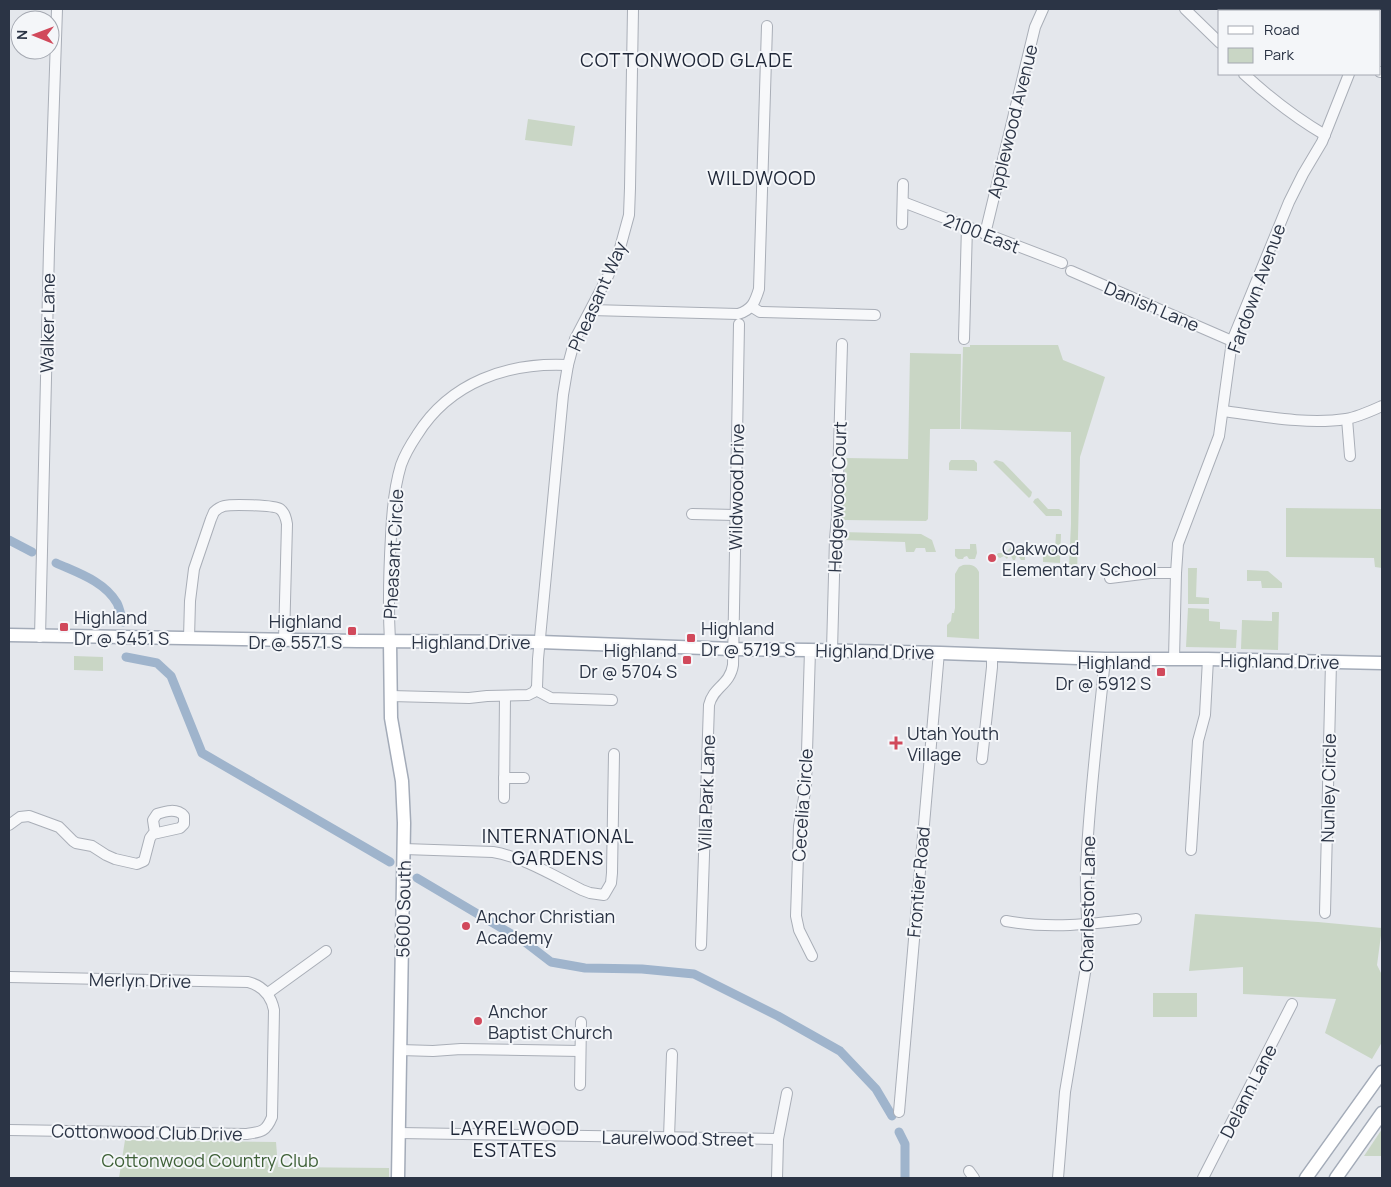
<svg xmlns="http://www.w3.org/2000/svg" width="1391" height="1187" viewBox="0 0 1391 1187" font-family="Manrope,sans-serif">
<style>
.green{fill:#c9d6c5}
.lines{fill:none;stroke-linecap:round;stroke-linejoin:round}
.canal{stroke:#9fb4cc;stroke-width:9}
.minor-casing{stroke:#a9aeb7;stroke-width:12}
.major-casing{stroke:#a3abb8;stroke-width:15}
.minor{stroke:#f7f8fa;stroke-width:10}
.major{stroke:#fff;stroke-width:12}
.poi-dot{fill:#d1495b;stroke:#f4f6f9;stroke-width:2}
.labels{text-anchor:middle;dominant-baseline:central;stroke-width:4;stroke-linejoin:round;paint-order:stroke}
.street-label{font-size:18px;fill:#2b3445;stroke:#f4f6f9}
.poi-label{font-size:18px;fill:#2b3445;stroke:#f4f6f9;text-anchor:start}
.park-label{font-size:18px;fill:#3f6138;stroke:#f4f6f9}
.neighbourhood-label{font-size:19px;letter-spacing:1px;fill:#1d2536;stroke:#f4f6f9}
</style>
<rect width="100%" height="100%" fill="#e4e7ec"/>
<g class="green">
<polygon points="528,119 575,126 572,146 525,140"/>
<polygon points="970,345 1058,345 1063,360 1105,377 1080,457 1077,576 1069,567 1071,524 1071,432 961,429 963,347 970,347"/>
<polygon points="910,353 961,354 960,429 930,429 928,519 926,521 843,520 845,458 908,459"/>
<polygon points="951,460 974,460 977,463 977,471 949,470 949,463"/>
<polygon points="996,460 1003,462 1032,492 1031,496 1029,498 993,462"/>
<polygon points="1038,498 1048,509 1059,509 1062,511 1062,516 1046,516 1033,502 1035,499"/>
<polygon points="1286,508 1382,509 1382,568 1375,567 1374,558 1286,557"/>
<polygon points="842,532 921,534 932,540 936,552 926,552 925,548 916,548 914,552 906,552 905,542 842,540"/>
<polygon points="1056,534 1061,534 1060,563 1043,562 1043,549 1055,549"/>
<polygon points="970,544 976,544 977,553 975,559 969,559 967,556 964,557 963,559 958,559 955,556 955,549 970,549"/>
<polygon points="1014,544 1017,546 1025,547 1025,560 1021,560 1019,557 1016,557 1015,560 1013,560 1011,556 1008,557 1007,559 1004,556 1000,558 996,556 998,553 1005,553"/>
<path d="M963,565C970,564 976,565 979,572V639L947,637V625L951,621L952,613H954L955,608V574L959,567Z"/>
<polygon points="1188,568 1197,568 1196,597 1209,598 1209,604 1188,604"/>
<polygon points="1247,570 1268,571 1282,583 1282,588 1262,588 1261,581 1247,581"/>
<polygon points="1188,608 1209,609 1209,621 1220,622 1220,629 1237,630 1236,648 1186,647"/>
<polygon points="1272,612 1279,612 1278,650 1241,649 1242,620 1272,621"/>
<polygon points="74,656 103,657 103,671 74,670"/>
<polygon points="1195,914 1318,922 1382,928 1377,965 1382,975 1382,1042 1372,1059 1325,1033 1336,999 1243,994 1243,967 1189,971"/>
<rect x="1153" y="993" width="44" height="24"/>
<polygon points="1382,1129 1382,1156 1364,1156"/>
<polygon points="125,1140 276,1142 278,1167 389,1168 389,1178 119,1178"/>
</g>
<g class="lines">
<g class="canal">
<polyline points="9,540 32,552"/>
<path d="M56,563C78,573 104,581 117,603C120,609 121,616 123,622"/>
<polyline points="126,657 157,663 171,676 202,753 390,862"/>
<polyline points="417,878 525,942 551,962 585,968 642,969 694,974 778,1016 840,1051 876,1089 892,1116"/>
<polyline points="899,1132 905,1144 905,1178"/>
</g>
<g class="minor-casing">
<g id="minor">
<polyline points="1185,9 1220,43"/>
<polyline points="1372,11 1372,9"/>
<polyline points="1380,72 1382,72"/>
<path d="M1244,74C1269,97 1296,118 1325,135"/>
<polyline points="903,202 1062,263"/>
<polyline points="902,224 903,184"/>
<polyline points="985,234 1035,27 1043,9"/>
<polyline points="1071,271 1232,341"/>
<polyline points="752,307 760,312 875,315"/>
<path d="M591,310L738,314C752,310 755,302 759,289L767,26"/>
<polyline points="964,339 967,226"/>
<path d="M1223,411C1262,416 1307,425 1346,419C1358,417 1371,411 1382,406"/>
<polyline points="1347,419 1350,456"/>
<polyline points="692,514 735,515"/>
<polyline points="1110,578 1150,573 1176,573"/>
<polyline points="40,637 49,249 57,9"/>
<path d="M189,638L190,601L194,569L211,519L214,512C217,509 220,507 224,506C232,504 274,505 280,509C285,513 286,518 287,524L284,640"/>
<path d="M390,642C388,606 389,571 391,536C392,512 394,488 401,465C405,454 411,444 417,435C450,382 508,362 568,365"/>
<polyline points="810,650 806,786 799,826 796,916 799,930 812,956"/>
<polyline points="832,650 835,539 837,517 842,344"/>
<polyline points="1174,659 1176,573 1178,544 1219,436 1232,341 1289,202 1303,174 1322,142 1349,74"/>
<polyline points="536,690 551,698 612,700"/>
<polyline points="391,696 469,698 487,696 528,695 534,692 537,687 538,659 563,395 568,365 575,339 608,276 620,248 629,215 630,188 633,9"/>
<polyline points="982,759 992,667 992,654"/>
<polyline points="504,778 524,778"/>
<polyline points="504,798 505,696"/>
<path d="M9,825L20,817L29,816L59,827L73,841L76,843L92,846L106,855L115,859L137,864L144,861L150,838L153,834L180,828L184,824V816C177,808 166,811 157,814L153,820L155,833"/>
<path d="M404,849L493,852C523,857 554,876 582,890L590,893L604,895L611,883L612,873L614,754"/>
<polyline points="1191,850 1198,741 1205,715 1208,659"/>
<polyline points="1325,913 1331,662"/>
<path d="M1006,921C1049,929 1092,924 1136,919"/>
<path d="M701,945L709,705C713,687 730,685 733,665L739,324"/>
<path d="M9,977L248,982C263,986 271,995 274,1010L272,1117C266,1132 261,1132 246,1134L9,1130"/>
<polyline points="268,993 326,951"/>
<polyline points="400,1050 433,1051 461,1049 580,1051"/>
<polyline points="580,1085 581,1022"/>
<polyline points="899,1112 939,652"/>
<polyline points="399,1133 778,1139"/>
<polyline points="669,1137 672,1054"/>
<polyline points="969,1171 974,1178"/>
<polyline points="777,1178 778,1139 787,1093"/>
<path d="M1058,1178L1065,1092L1087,961C1089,930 1085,900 1086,869C1089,799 1098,729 1105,659"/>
<polyline points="1203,1178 1292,1004"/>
</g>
</g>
<g class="major-casing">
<g id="major">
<polyline points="9,635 357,641 540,642 733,649 810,650 941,653 1105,659 1208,659 1382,663"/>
<polyline points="390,642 391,718 402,781 404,823 398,1178"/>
<polyline points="1306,1178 1382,1072"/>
<polyline points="1336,1178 1382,1113"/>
</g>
</g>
<use href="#minor" class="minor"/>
<use href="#major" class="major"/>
</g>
<g class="poi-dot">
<circle cx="992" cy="558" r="5"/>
<rect x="59" y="622" width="10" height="10" rx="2.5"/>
<rect x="347" y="626" width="10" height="10" rx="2.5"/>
<rect x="686" y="633" width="10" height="10" rx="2.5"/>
<rect x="682" y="655" width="10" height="10" rx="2.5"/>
<rect x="1156" y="667" width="10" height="10" rx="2.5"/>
<path d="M893.5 735.5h5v5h5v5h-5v5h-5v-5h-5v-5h5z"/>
<circle cx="466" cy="926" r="5"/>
<circle cx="478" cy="1021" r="5"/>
</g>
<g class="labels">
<g class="street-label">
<text transform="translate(1012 121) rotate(-76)">Applewood Avenue</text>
<text transform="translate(982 233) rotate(21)">2100 East</text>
<text transform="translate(1256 288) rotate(-70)">Fardown Avenue</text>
<text transform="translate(597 296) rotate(-66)">Pheasant Way</text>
<text transform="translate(1152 306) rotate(23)">Danish Lane</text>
<text transform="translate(47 323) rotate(-89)">Walker Lane</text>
<text transform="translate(736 487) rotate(-89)">Wildwood Drive</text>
<text transform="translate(837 497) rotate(-88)">Hedgewood Court</text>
<text transform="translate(393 554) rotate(-87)">Pheasant Circle</text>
<text x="471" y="642">Highland Drive</text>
<text transform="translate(875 651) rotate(1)">Highland Drive</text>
<text transform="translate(1280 661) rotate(1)">Highland Drive</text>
<text transform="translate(1328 788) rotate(-89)">Nunley Circle</text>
<text transform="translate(706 793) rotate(-88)">Villa Park Lane</text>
<text transform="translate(802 805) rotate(-86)">Cecelia Circle</text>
<text transform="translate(918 882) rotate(-85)">Frontier Road</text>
<text transform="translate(1087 904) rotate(-89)">Charleston Lane</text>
<text transform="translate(403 909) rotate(-89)">5600 South</text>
<text transform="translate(140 980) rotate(1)">Merlyn Drive</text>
<text transform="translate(1248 1091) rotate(-63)">Delann Lane</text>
<text transform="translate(147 1132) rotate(1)">Cottonwood Club Drive</text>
<text transform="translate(678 1138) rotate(1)">Laurelwood Street</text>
</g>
<g class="poi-label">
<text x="1002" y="548">Oakwood<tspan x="1002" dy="21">Elementary School</tspan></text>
<text x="74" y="617">Highland<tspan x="74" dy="21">Dr @ 5451 S</tspan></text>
<text x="342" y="621" text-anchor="end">Highland<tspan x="342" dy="21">Dr @ 5571 S</tspan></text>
<text x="701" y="628">Highland<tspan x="701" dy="21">Dr @ 5719 S</tspan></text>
<text x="677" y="650" text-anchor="end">Highland<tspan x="677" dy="21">Dr @ 5704 S</tspan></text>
<text x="1151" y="662" text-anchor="end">Highland<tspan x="1151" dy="21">Dr @ 5912 S</tspan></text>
<text x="907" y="733">Utah Youth<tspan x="907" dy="21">Village</tspan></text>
<text x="476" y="916">Anchor Christian<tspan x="476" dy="21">Academy</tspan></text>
<text x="488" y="1011">Anchor<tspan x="488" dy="21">Baptist Church</tspan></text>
</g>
<g class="park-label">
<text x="210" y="1160">Cottonwood Country Club</text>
</g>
<g class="neighbourhood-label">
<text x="687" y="60">COTTONWOOD GLADE</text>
<text x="762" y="178">WILDWOOD</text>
<text x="558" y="836">INTERNATIONAL<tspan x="558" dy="22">GARDENS</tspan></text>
<text x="515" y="1128">LAYRELWOOD<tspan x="515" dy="22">ESTATES</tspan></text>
</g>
</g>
<rect width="1391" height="1187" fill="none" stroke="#2b3445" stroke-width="20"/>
<rect x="1218" y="10" width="162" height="65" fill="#f4f6f9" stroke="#a4a8b1"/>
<rect x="1228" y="26" width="25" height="8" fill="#ffffff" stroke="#a4a8b1"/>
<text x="1264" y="35" font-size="15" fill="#2b3445">Road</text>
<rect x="1228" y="48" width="25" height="15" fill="#c9d6c5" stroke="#a4a8b1"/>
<text x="1264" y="60" font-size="15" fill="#2b3445">Park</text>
<g transform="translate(35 35) rotate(271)"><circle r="24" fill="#f4f6f9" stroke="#a4a8b1"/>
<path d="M0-4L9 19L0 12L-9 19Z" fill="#d1495b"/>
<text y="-8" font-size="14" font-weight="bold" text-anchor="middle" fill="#2b3445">N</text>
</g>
</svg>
